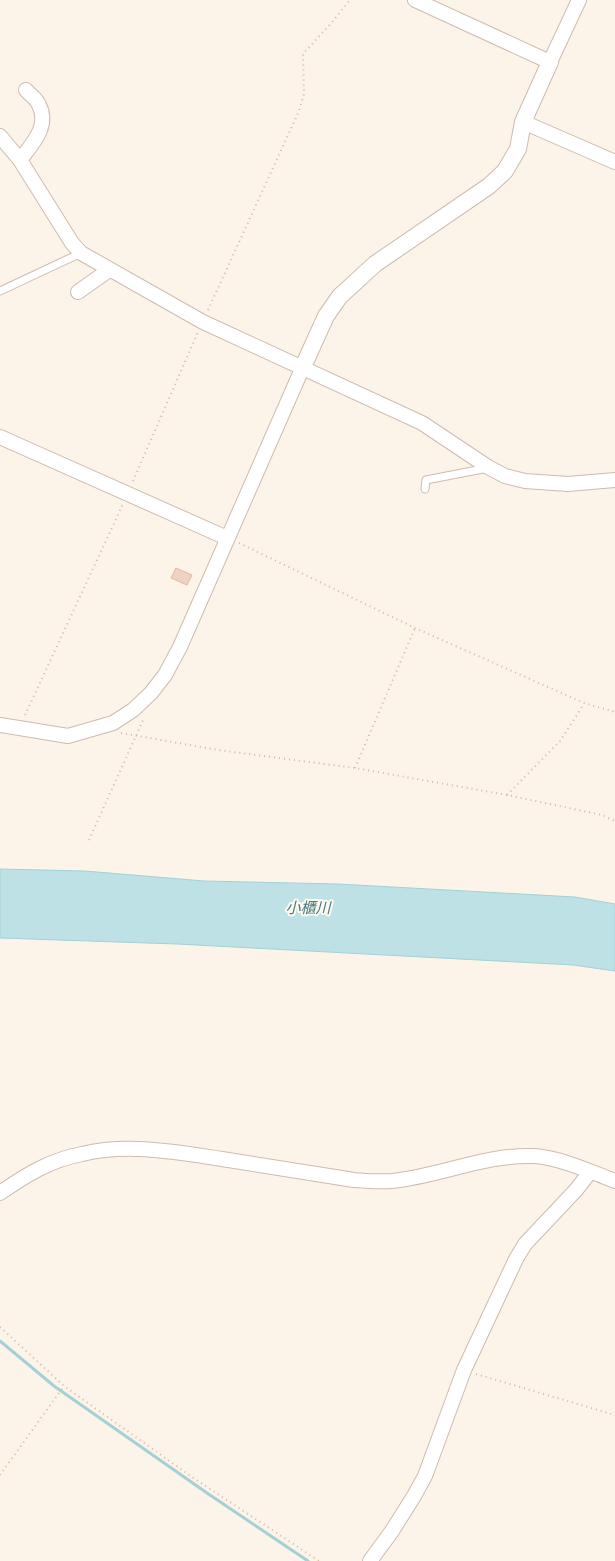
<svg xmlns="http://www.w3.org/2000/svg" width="615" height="1561" viewBox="0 0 615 1561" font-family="Lato,'Noto Sans JP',sans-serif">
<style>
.water{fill:#bee1e5;stroke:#a4d0d6}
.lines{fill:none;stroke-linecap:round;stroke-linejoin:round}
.stream{stroke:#a4d0d6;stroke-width:3}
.building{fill:#f0d2c2;stroke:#e2b8a3}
.service-casing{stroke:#cdbbaf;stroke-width:9}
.minor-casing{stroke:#cdbbaf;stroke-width:16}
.tertiary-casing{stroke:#cdbbaf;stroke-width:18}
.path{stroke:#d5b5a4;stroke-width:2;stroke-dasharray:1 4;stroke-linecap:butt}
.service{stroke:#fff;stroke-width:7}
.minor{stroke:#fff;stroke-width:14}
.tertiary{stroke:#fff;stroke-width:16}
.labels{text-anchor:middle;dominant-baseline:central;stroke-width:4;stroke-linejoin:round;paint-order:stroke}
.water-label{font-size:15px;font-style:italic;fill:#457980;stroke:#fef8ef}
</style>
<rect width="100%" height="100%" fill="#fcf4e9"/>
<polygon class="water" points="0,869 85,871 204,881 338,884 575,897 615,904 615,971 573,965 177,944 0,938"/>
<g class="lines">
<polyline class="stream" points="0,1341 54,1386 207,1493 308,1561"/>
</g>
<polygon class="building" points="176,568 192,575 187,585 171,578"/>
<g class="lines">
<g class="service-casing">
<g id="service">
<polyline points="0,291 81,253"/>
<polyline points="425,489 426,480 488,468"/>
</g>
</g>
<g class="minor-casing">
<g id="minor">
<polyline points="415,0 550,62 579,0"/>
<polyline points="523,122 615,162"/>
<polyline points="0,136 20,160 72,243 81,253 203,322 422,423 488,467 505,476 525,481 568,484 615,480"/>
<path d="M20,160C32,144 50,126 39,105C37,99 30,95 26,90"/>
<polyline points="78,292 109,270"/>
<polyline points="0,437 227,538"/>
<polyline points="0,725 68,736 113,723 133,710 151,693 165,675 180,647 302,369"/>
<path d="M0,1193C26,1175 50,1160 82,1154C128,1143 175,1152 222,1159C266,1166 310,1173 354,1180C367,1181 379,1182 392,1181C440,1176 486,1154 535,1156C561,1158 591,1172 615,1181"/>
<polyline points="370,1561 392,1531 414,1496 425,1476 464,1370 516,1259 525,1244 576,1190 590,1172"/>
</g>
</g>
<g class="tertiary-casing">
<polyline id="tertiary" points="302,369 326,316 340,296 349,288 375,264 489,186 505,171 518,149 523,122 550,62"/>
</g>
<g class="path">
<polyline points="208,310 299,111 304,94 303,54 333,21 350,0"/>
<polyline points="133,481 198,332"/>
<polyline points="239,543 415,628 584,703 615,712"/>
<polyline points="25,715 123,504"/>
<polyline points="121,733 218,750 355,768 507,795 602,815 615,821"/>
<polyline points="355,768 415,628"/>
<polyline points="507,795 560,741 584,704"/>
<polyline points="89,840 144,718"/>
<polyline points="0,1327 64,1386 192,1477 319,1561"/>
<polyline points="476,1374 615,1415"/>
<polyline points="0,1475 64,1386"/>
</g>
<use href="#service" class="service"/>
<use href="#minor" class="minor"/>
<use href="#tertiary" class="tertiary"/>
</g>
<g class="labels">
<g class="water-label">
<text x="308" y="907">小櫃川</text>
</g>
</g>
</svg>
